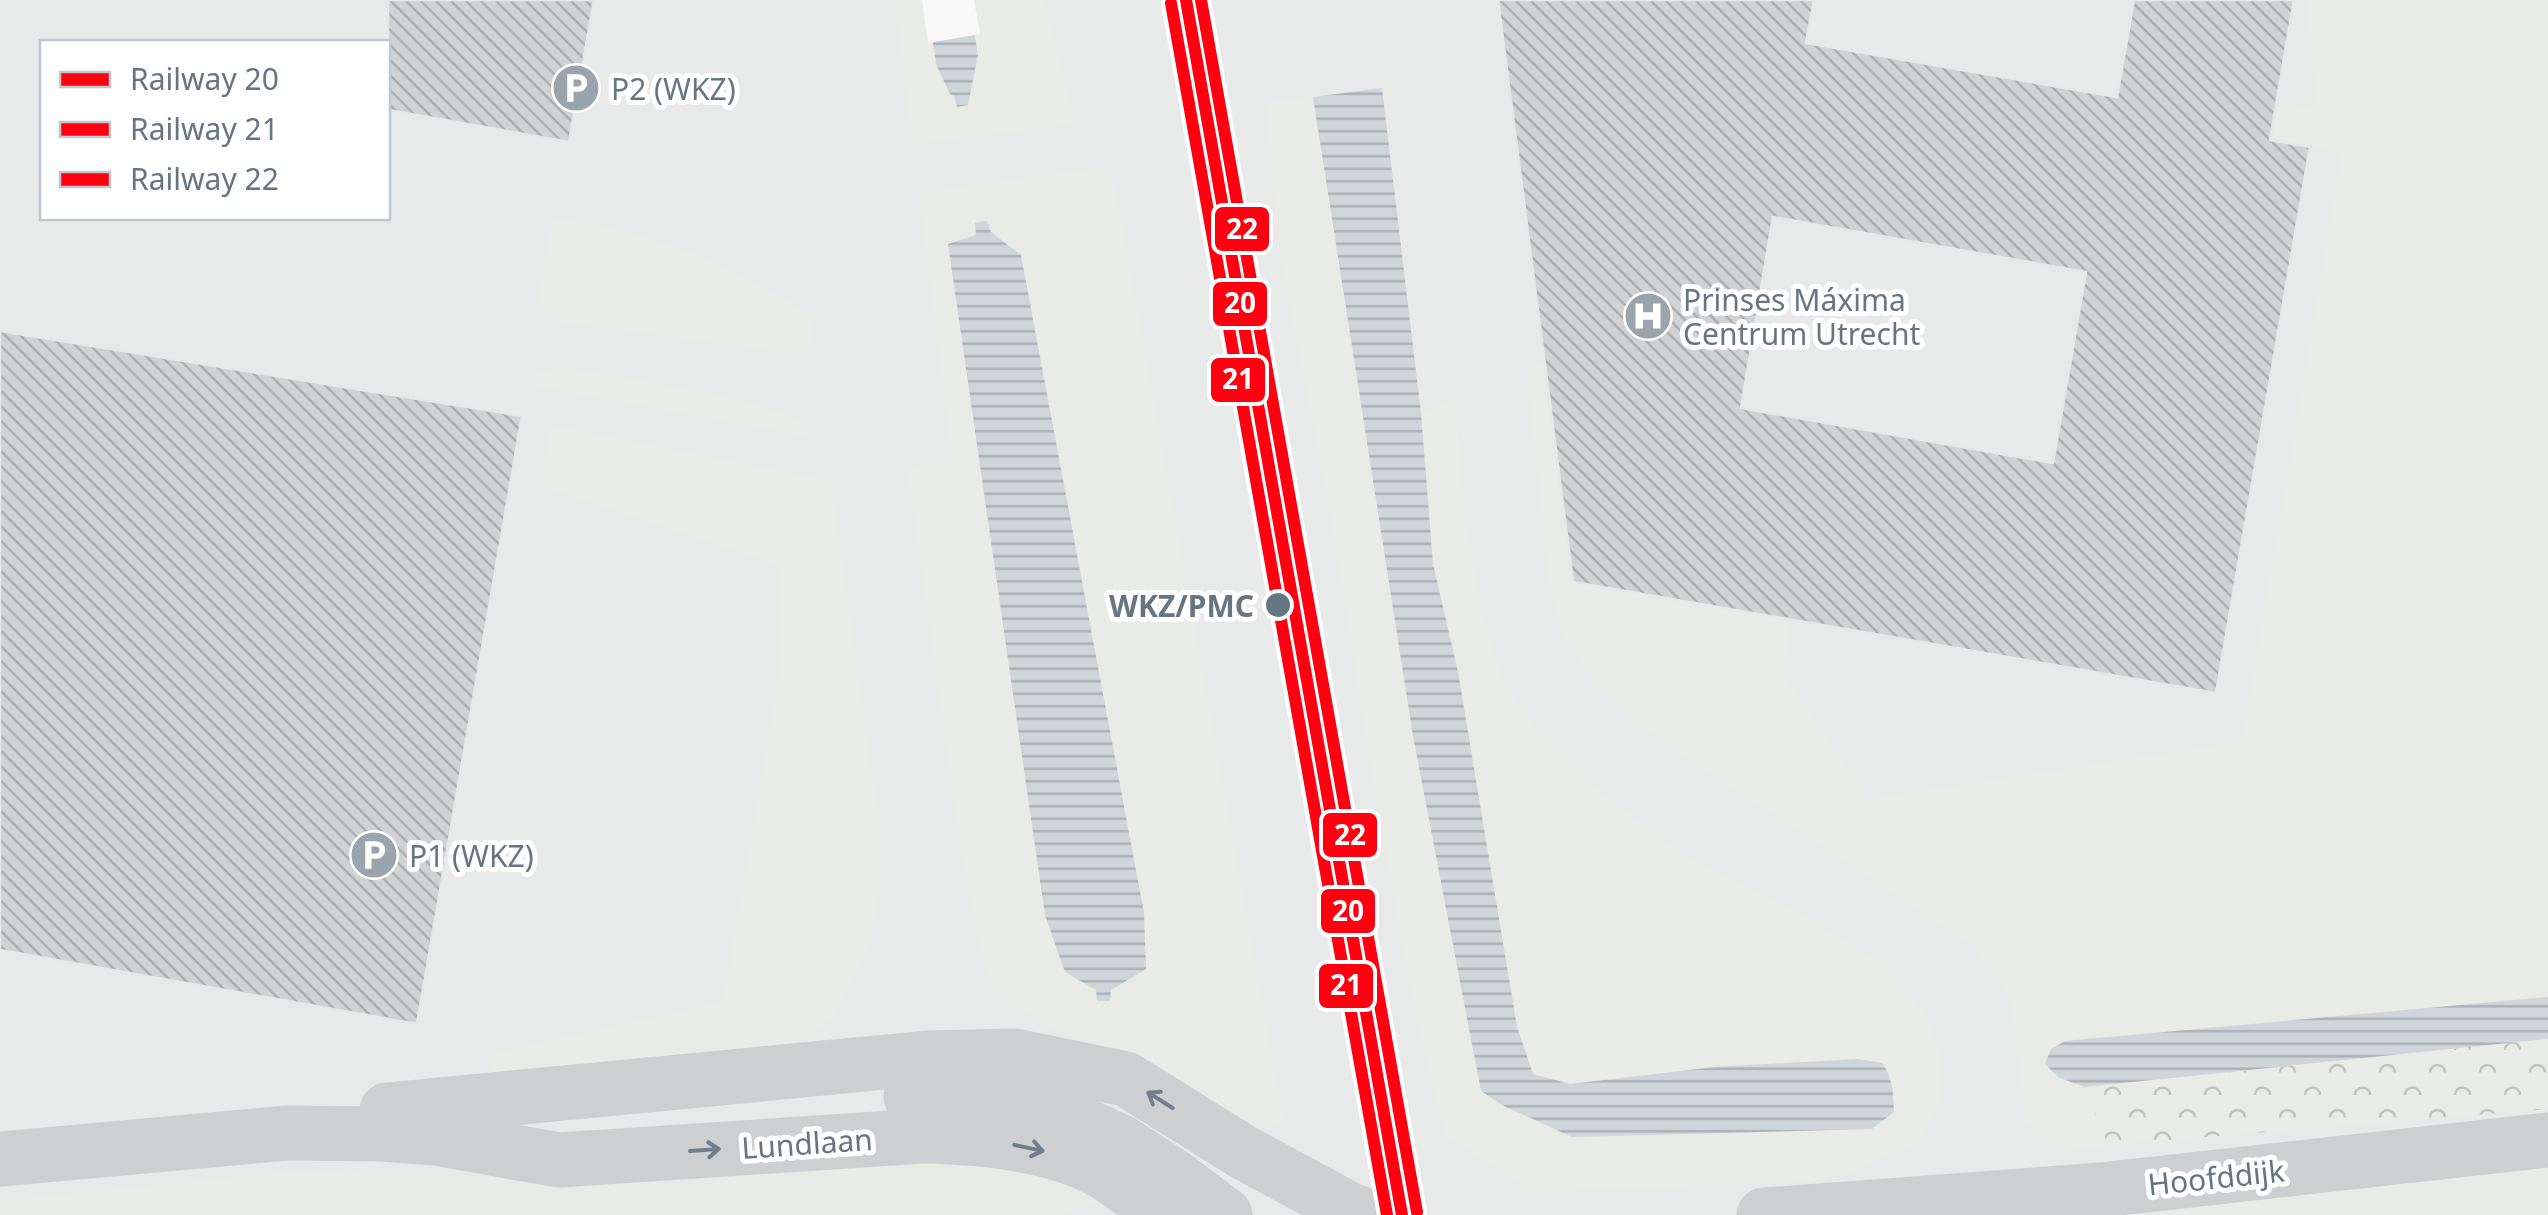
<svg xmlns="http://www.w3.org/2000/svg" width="2548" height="1215" viewBox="0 0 2548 1215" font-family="'Noto Sans',sans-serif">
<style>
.built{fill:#e8e9e9;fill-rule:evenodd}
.green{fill:#e8ebe6;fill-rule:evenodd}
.forest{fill:url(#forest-crowns)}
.water{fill:url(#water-rules)}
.pier{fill:#f9f9f9}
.building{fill:url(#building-back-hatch);stroke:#e8e8e8;stroke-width:2.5;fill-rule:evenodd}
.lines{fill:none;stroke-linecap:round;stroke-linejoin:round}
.minor{stroke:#cecfd0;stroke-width:55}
.rail-1-casing{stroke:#fff;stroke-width:20}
.rail-2-casing{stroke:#fff;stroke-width:20}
.rail-3-casing{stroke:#fff;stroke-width:20}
.rail-1{stroke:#ff0010;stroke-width:12}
.rail-2{stroke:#ff0010;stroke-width:12}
.rail-3{stroke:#ff0010;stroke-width:12}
.oneway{stroke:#707f8b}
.stop-dot{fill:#657683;stroke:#fff;stroke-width:4}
.labels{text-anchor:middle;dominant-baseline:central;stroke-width:10;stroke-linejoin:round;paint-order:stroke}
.poi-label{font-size:30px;fill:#657683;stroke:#fff;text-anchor:start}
.stop-label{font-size:30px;font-weight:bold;fill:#657683;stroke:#fff;text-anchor:end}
.street-label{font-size:30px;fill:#657683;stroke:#fff}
.line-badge{stroke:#fff;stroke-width:4}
.badge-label{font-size:28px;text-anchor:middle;font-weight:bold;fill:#fff}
</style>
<defs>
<pattern id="forest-crowns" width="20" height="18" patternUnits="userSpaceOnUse" patternTransform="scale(2.5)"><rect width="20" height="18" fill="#e8ebe6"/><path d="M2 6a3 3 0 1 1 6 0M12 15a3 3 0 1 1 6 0" fill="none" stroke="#c0c3c0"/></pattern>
<pattern id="water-rules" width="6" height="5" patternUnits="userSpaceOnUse" patternTransform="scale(2.5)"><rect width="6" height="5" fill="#ced6d9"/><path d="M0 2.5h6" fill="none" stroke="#abb2b5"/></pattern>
<pattern id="building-back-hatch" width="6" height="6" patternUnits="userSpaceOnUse" patternTransform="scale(2.5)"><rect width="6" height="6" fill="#d0d2d3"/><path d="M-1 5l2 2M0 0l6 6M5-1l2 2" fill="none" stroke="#acafb1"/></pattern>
</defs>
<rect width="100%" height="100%" fill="#f9f9f9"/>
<path class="built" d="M0,0H2548V1215H0ZM42,42H388V218H42Z"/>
<g class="green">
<polygon points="895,0 927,0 954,96 968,104 969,0 1045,0 1076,124 913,144"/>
<polygon points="2307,0 2548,0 2548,997 2065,1041 2058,1077 2084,1087 2108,1145 2062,1152 2025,1121 2011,999 1974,947 1817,842 1691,762 1642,726 1595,683 1564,637 1550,591 1526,369 1545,359 1791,619 1783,675 1870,799 2242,742 2342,153 2270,140 2277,102 2317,109"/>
<polygon points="1313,97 1362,410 1421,413 1455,398 1466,523 1481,610 1504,683 1535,728 1594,787 1683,854 1799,912 1881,963 1925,1013 1941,1054 1942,1079 1939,1101 1919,1145 1879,1159 1833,1181 1534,1192 1445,1135 1412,998 1373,780 1330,512 1279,248 1266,102"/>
<path d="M1103,167L1112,175L1124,235L1284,1123L1255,1130L1172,1075L1063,1034L1018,1008L991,980L980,948L961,851L907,467L953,462L919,193ZM987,221L991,232L1109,1001L1065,972L949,244L977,235L975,223Z"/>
<path d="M552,218C577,222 604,225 628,232C690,249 759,278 811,317L813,342L803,352H784L560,322L538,305Z"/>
<polygon points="568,368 708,393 777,411 812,428 810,437 524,384 541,370"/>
<polygon points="550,425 831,481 871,768 882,828 879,890 870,944 833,1017 805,1039 767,1053 494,1079 486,1055 723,1002 780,670 779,565 542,486"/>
<polygon points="957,1150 1116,1199 1058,1215 0,1215 0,1201 288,1172 687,1183 800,1159"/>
<polygon points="2548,1167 2548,1215 2066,1215"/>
</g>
<polygon class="forest" points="2548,1039 2548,1109 2108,1145 2084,1087"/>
<g class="water">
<polygon points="927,0 969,0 978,55 968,105 957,107 954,96 950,94 936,64"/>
<path d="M1382,88L1421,413L1433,564L1458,672L1517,1027L1533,1074L1570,1084L1715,1067L1858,1059L1882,1063C1893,1077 1893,1094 1894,1112L1872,1129L1572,1137L1504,1106L1481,1091L1413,736L1313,97Z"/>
<polygon points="987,221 991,232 1021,255 1144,913 1146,969 1111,990 1110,1001 1097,1001 1096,990 1065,972 1045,915 948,244 976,235 975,223"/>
<polygon points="2548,997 2548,1039 2084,1087 2058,1077 2045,1064 2051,1049 2065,1041"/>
</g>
<polygon class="pier" points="922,0 974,0 980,34 928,43"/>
<g class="building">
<polygon points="388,0 594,0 569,142 388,110"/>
<path d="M1498,0H1814L1806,43L2117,97L2134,0H2294L2270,140L2310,147L2216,693L1573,582ZM1773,217L2086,272L2053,463L1741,408Z"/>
<polygon points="0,331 522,416 417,1024 0,950"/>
</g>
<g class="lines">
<g class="minor">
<polyline points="911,1097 978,1094 1060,1114 1121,1142 1176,1178 1225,1215"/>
<polyline points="387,1110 928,1058 1014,1056 1126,1079 1243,1152 1350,1210 1364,1215"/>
<path d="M0,1159L287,1133L382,1134L435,1138L559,1160L922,1136C980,1137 1054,1143 1105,1173C1125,1185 1144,1201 1163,1215"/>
<polyline points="1764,1215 2101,1190 2548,1140"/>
</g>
<g class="rail-1-casing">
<polyline id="rail-1" points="1186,0 1402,1215"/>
</g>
<g class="rail-2-casing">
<polyline id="rail-2" points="1171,3 1387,1215"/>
</g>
<g class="rail-3-casing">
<polyline id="rail-3" points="1201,0 1417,1212"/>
</g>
<use href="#rail-1" class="rail-1"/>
<use href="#rail-2" class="rail-2"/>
<use href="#rail-3" class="rail-3"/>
</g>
<defs><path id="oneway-shaft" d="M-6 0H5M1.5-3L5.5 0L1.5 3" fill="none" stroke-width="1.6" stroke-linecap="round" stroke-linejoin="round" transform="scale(2.5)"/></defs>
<g class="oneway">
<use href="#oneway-shaft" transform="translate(1160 1100) rotate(-148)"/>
<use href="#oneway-shaft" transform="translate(1029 1148) rotate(12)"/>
<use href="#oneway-shaft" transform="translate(705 1150) rotate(-4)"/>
</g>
<defs>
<g id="parking-disc" transform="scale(2.5)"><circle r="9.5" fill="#99a4ac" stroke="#fff"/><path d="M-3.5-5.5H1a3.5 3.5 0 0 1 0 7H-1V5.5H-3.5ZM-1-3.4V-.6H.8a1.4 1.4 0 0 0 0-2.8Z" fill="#fff"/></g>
<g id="hospital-disc" transform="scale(2.5)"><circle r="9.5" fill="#99a4ac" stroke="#fff"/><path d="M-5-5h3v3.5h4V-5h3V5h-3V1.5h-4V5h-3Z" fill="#fff"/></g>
</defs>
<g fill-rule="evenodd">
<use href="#parking-disc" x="576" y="88"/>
<use href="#hospital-disc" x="1648" y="316"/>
<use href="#parking-disc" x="374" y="855"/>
</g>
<circle class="stop-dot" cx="1278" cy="605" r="14"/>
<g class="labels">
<g class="poi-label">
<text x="611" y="88">P2 (WKZ)</text>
<text x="1683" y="299">Prinses Máxima<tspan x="1683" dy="34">Centrum Utrecht</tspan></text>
<text x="409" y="855">P1 (WKZ)</text>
</g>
<g class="stop-label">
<text x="1254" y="605">WKZ/PMC</text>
</g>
<g class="street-label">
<text transform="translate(807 1143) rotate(-4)">Lundlaan</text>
<text transform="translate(2216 1177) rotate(-6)">Hoofddijk</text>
</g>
</g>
<g class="line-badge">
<rect x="1213" y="205" width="58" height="48" rx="10" fill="#ff0010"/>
<rect x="1211" y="280" width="58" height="48" rx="10" fill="#ff0010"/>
<rect x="1209" y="356" width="58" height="48" rx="10" fill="#ff0010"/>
<rect x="1321" y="811" width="58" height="48" rx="10" fill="#ff0010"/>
<rect x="1319" y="887" width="58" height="48" rx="10" fill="#ff0010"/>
<rect x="1317" y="962" width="58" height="48" rx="10" fill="#ff0010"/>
</g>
<g class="badge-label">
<text x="1242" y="239">22</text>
<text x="1240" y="313">20</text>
<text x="1238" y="389">21</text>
<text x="1350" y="845">22</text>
<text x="1348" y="921">20</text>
<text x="1346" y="995">21</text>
</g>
<rect x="40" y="40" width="350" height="180" fill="#ffffff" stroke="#c1c8cd" stroke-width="2.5"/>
<rect x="60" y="72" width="50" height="15" fill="#ff0010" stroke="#c1c8cd" stroke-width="2.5"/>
<text x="130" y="90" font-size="30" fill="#657683">Railway 20</text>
<rect x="60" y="122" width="50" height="15" fill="#ff0010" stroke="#c1c8cd" stroke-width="2.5"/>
<text x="130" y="140" font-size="30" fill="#657683">Railway 21</text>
<rect x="60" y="172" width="50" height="15" fill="#ff0010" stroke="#c1c8cd" stroke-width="2.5"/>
<text x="130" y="190" font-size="30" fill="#657683">Railway 22</text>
</svg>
